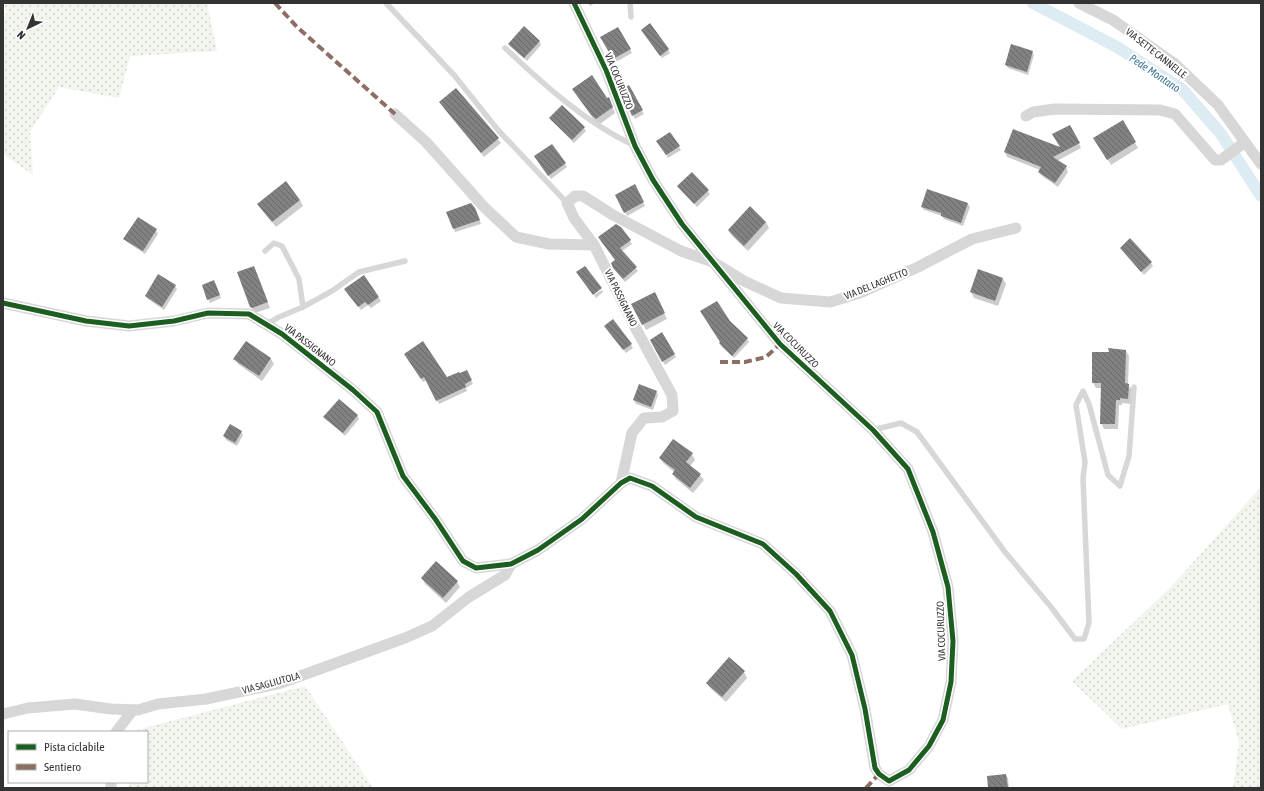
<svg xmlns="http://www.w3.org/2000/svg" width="1264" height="791" viewBox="0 0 1264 791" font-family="'Asap Condensed',sans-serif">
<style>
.grass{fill:url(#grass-dots)}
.shadow{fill:#0003}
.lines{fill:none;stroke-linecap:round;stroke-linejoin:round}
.canal{stroke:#ddebf3;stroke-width:12}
.building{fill:url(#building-back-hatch)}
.lane{stroke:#d7d7d7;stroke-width:5.5}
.street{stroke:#d7d7d7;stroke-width:11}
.quiet{stroke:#8d6e63;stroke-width:4;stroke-dasharray:8 4;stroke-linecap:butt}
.cycleway-casing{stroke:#fff;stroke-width:8}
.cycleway{stroke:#1b5e20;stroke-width:5}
.labels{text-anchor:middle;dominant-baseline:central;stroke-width:4;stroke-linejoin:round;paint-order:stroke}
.street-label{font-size:10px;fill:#333;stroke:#fff}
.water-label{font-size:11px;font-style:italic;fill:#3f7597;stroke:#fff}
</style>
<defs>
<pattern id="grass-dots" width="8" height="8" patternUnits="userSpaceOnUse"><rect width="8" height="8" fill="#f1f5ed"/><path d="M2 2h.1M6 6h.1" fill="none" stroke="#cfd2cc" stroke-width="1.8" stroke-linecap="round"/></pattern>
<pattern id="building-back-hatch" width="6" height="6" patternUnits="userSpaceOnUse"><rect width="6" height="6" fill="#818181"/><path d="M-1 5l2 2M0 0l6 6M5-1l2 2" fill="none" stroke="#6a6a6a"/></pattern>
</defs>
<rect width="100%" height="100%" fill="#fff"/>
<g class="grass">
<polygon points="3,3 207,3 217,51 130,56 119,98 59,87 30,132 33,175 3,154 3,20 7,12 3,6"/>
<polygon points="1261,487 1261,788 1233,788 1239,742 1228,704 1122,729 1072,681 1170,588"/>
<polygon points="305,686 373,788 129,788 130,782 147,782 147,732 136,732 137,730"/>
</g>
<g class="shadow">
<polygon points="588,3 595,3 590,6"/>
<polygon points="618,28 632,53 616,62 602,37"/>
<polygon points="644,33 668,49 670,53 662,58"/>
<polygon points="539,41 541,45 527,61 511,47 509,44"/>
<polygon points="1032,52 1034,55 1028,75 1008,68 1006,65"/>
<polygon points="629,87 644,114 635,119 629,107"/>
<polygon points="577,94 611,104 615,113 600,124 595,121"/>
<polygon points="443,107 481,118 501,143 484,157"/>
<polygon points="550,118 584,128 586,131 574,143 552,121"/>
<polygon points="1123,122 1138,148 1111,165 1095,138"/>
<polygon points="1070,126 1081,148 1057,161 1066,167 1068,172 1058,187 1042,176 1039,172 1040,170 1007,157 1005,152 1062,149"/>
<polygon points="670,133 681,150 668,158 658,141"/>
<polygon points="552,145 567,167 551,179 537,160"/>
<polygon points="692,174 710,194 697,207 681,190"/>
<polygon points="634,185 645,206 627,216 616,195"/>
<polygon points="300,200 303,206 276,227 258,204"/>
<polygon points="968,204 970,207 963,226 944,219 942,216 924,210 922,207"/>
<polygon points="475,208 481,224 455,232 447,212"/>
<polygon points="138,218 156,230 158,234 145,254 127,242 125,239"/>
<polygon points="766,222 769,228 748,251 732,236 729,231"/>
<polygon points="601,241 630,241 632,244 622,251 638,271 625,282 617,272 616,260"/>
<polygon points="1121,248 1151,263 1153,266 1144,275"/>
<polygon points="254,267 270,308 255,313 251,307"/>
<polygon points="363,277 381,301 371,308 368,305 361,310 348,292"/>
<polygon points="1003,279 1006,284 998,306 974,298 971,292"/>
<polygon points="216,285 221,298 210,303 208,299"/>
<polygon points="175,286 177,289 164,310 148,299 146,296"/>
<polygon points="602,290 603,292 596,298 594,295"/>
<polygon points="657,299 667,319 646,330 643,324"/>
<polygon points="729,322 747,339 749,342 734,358 722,347 720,343"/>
<polygon points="608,329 631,345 633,348 626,353"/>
<polygon points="662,334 676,357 665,365 651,340"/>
<polygon points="246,342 271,359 274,364 262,381 238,364 235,359"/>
<polygon points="1126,351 1129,356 1128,385 1132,390 1131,404 1122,403 1122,405 1119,405 1118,429 1104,429 1101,423 1102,388 1096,388 1093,383"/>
<polygon points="407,358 447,379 468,374 473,384 466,388 467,391 439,404 427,380 423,382"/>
<polygon points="656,391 658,395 653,410 636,404 634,400"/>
<polygon points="357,415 359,419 345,436 327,420 325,417"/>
<polygon points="241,432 243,435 237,446 226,440 224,436"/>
<polygon points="692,454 695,460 690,466 700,475 704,480 693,493 676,479 673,474 674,472 663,463 660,458"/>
<polygon points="422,578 457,582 460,587 446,603 425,584"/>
<polygon points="729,658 744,672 747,678 726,702 710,688 707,683"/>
<polygon points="1006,775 1008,778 1009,788 989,788"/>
</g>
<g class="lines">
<polyline class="canal" points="1033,3 1117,47 1182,89 1221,134 1261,196"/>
</g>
<g class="building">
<polygon points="650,23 669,49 660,56 641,30"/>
<polygon points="524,26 540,41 524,58 508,44"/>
<polygon points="618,27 631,49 613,59 600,37"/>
<polygon points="1011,44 1033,51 1027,72 1005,65"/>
<polygon points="592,75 607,98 609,97 613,107 596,119 591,115 572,89"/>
<polygon points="629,85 643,110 632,116 628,107 621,90"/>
<polygon points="456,88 499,138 481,153 439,102"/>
<polygon points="562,105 585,127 572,140 549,118"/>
<polygon points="1123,120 1136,142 1107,160 1093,138"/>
<polygon points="1070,125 1080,143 1053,157 1067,166 1055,183 1038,172 1041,167 1004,152 1013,129 1060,147 1052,134"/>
<polygon points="670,132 680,146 666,155 656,141"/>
<polygon points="552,144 566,163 548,176 534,156"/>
<polygon points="692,172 709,190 694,204 677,186"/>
<polygon points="286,181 300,200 272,222 257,204"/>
<polygon points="635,184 644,202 624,213 615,195"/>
<polygon points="927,189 968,203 961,223 941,216 941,213 921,207"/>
<polygon points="471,203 475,208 480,220 453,229 446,212"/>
<polygon points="750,206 766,222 744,246 728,230"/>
<polygon points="138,217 157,229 143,251 123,239"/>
<polygon points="616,224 621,227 631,240 620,248 637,267 623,279 613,268 611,263 615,260 598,237"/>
<polygon points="1130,238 1152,262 1141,272 1120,248"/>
<polygon points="254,266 268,302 252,308 250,307 237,272"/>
<polygon points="585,266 602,288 593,295 576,272"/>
<polygon points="978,269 1003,278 995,301 970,292"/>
<polygon points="158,274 176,285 162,307 145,296"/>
<polygon points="364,275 379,297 368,305 365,302 358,307 344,289"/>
<polygon points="214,280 220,295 207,300 202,285"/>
<polygon points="655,292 665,313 642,325 631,304"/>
<polygon points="717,301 730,321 748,338 732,356 719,343 720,342 700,311"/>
<polygon points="613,319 632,344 623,350 604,326"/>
<polygon points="662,332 675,354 662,362 650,340"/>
<polygon points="246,341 271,358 259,376 233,359"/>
<polygon points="423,341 447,377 459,372 460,373 467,370 472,380 465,384 466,387 436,401 424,377 421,379 404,354"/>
<polygon points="1108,348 1126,350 1125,383 1129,384 1128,399 1120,398 1120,400 1116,400 1115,424 1100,424 1101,383 1092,383 1092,352 1109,352"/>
<polygon points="639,384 657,391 651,407 633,400"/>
<polygon points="339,399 358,415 343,433 323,417"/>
<polygon points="230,424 242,431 235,443 223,436"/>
<polygon points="673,439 693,453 686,462 701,474 690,488 672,474 675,470 659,458"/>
<polygon points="436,561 458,581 443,598 421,578"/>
<polygon points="729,657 745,671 722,697 706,683"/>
<polygon points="1006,774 1008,788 988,788 987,776"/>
</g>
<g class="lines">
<g class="lane">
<polyline points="386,3 454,75 498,130 567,203"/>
<polyline points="630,3 631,17"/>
<path d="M505,48C544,85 585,122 633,145"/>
<polyline points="265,251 274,243 282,246 299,279 303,307"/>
<polyline points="267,324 279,317 303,307 332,291 359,272 405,261"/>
<polyline points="873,430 901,423 917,432 1005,552 1051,607 1075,639 1084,639 1089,623 1083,478 1085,462 1076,405 1083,391 1089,404 1108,475 1120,486 1129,456 1134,387"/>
</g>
<g class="street">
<polyline points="1079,3 1113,20 1175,64 1218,105 1261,164"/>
<polyline points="395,114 426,142 484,207 516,237 549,244 594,245"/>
<polyline points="1026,116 1033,112 1055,109 1160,110 1175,114 1215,160 1221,160 1245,142"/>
<polyline points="3,303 86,321 129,326 174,321 208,313 249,314 282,334 353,390 377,412 403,476 436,520 463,561 476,568 511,564 538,550 582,519 621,483 630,478 652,486 696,517 763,544 796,574 830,611 852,655 865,709 875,768 879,774 889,781 909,770 929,746 943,720 951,682 953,641 948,587 933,532 908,469 873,430 780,344 682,224 653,180 635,146 606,70 574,3"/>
<polyline points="621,483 632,433 644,418 662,417 673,411 672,395 635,327 594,245 574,218 567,203 575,196 583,196 613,215 681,251 713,262 744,281 781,298 830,302 860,293 918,267 972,239 1016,228"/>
<polyline points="3,714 28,708 75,704 111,709 138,710 158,704 206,699 281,683 405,638 432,626 469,597 505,575 511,564"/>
<polyline points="116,732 133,710"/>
<polyline points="111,782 111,788"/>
</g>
<g class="quiet">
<polyline points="275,3 297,27 395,114"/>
<polyline points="720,362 745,362 766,357 780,344"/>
<polyline points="866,788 879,774"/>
</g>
<g class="cycleway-casing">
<polyline id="cycleway" points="3,303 86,321 129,326 174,321 208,313 249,314 282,334 353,390 377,412 403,476 436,520 463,561 476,568 511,564 538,550 582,519 621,483 630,478 652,486 696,517 763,544 796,574 830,611 852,655 865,709 875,768 879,774 889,781 909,770 929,746 943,720 951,682 953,641 948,587 933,532 908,469 873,430 780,344 682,224 653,180 635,146 606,70 574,3"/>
</g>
<use href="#cycleway" class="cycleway"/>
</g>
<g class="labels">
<g class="street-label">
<text transform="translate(1156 53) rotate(38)">VIA SETTE CANNELLE</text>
<text transform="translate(619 81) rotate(68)">VIA COCURUZZO</text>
<text transform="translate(876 284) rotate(-22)">VIA DEL LAGHETTO</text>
<text transform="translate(621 298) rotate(64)">VIA PASSIGNANO</text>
<text transform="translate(310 345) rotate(38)">VIA PASSIGNANO</text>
<text transform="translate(796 345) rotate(45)">VIA COCURUZZO</text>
<text transform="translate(941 631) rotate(-92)">VIA COCURUZZO</text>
<text transform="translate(271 683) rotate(-15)">VIA SAGLIUTOLA</text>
</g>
<g class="water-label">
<text transform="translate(1155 73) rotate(34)">Pede Montano</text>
</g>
</g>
<rect width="1264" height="791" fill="none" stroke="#333333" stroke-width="8"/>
<rect x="8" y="731" width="140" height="52" fill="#ffffff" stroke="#adadad"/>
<rect x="16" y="744" width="20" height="6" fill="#1b5e20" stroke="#adadad"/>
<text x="44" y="751" font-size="12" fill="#333333">Pista ciclabile</text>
<rect x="16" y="764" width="20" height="6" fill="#8d6e63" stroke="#adadad"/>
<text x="44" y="771" font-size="12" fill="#333333">Sentiero</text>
<g transform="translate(28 28) rotate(223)" stroke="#ffffff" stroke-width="3" paint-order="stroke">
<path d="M0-3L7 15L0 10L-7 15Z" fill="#333333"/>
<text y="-6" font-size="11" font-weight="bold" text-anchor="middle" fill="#333333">N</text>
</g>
</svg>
